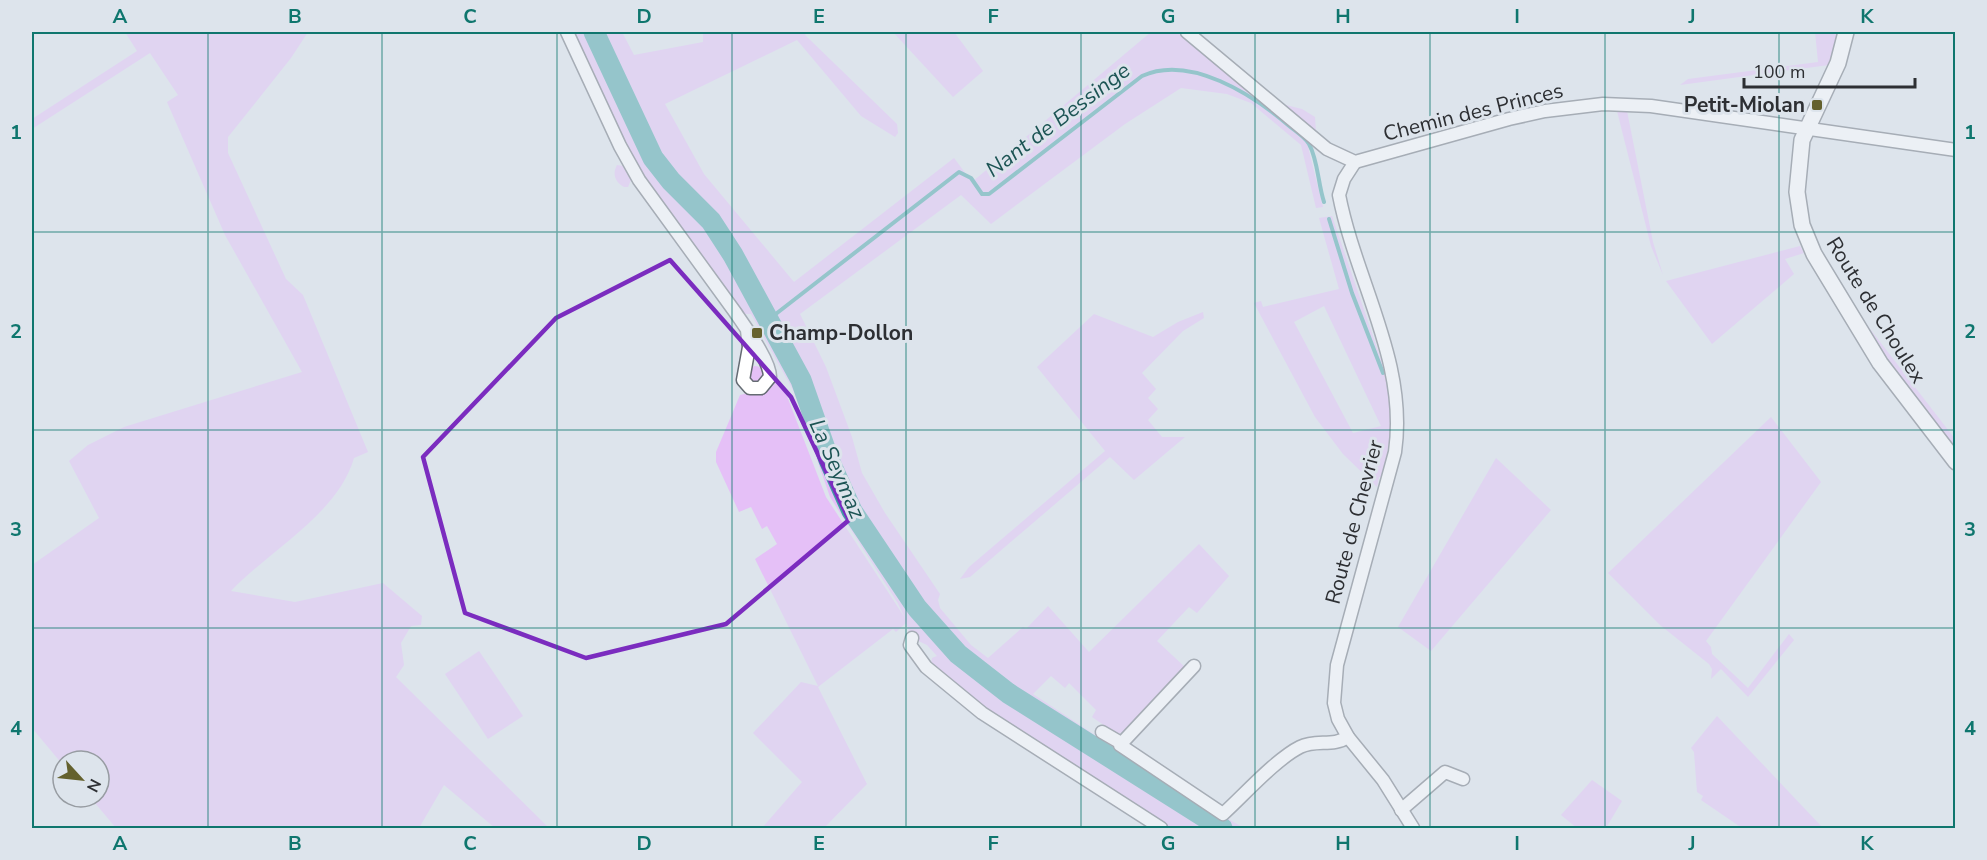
<svg xmlns="http://www.w3.org/2000/svg" width="1987" height="860" viewBox="0 0 1987 860" font-family="'Nunito Sans',sans-serif">
<style>
.green{fill:#e5c0f7;fill-rule:evenodd}
.lines{fill:none;stroke-linecap:round;stroke-linejoin:round}
.stream{stroke:#3ea1a2;stroke-width:4}
.river{stroke:#3ea1a2;stroke-width:21}
.minor-casing{stroke:#656b73;stroke-width:15}
.tertiary-casing{stroke:#656b73;stroke-width:18}
.minor{stroke:#fff;stroke-width:12}
.tertiary{stroke:#fff;stroke-width:15}
.marked{fill:none;stroke:#7b2cbf;stroke-width:4.5;stroke-linejoin:round}
.grid{fill:none;stroke:#0f766e;stroke-width:1.5;stroke-opacity:0.55}
.poi-dot{fill:#64612e;stroke:#dde4ec;stroke-width:2}
.labels{text-anchor:middle;dominant-baseline:central;stroke-width:6;stroke-linejoin:round;paint-order:stroke}
.poi-label{font-size:21px;font-weight:bold;fill:#2d2f33;stroke:#dde4ec;text-anchor:end}
.street-label{font-size:21px;fill:#2d2f33;stroke:#dde4ec}
.water-label{font-size:22px;font-style:italic;fill:#1c5454;stroke:#dde4ec}
.neatline{fill:none;stroke:#0f766e;stroke-width:2}
.grid-label{font-size:20px;text-anchor:middle;font-weight:bold;fill:#0f766e}
</style>
<rect width="100%" height="100%" fill="#dde4ec"/>
<g class="green">
<path d="M125,32H308L291,58L228,137V153L286,279L303,295L368,452L354,458C338,514 270,550 231,591L295,602L383,583L422,616L421,625L411,626L401,643L404,665L396,677L549,828H495L444,785L419,828H116L90,797H99V761H63V765L32,728V565L99,518L69,461L88,445L124,427L302,372L225,235L167,102L178,95L150,53L32,129V119L137,51Z"/>
<path d="M572,32H622L634,55L703,42V32H807L805,35L897,124L898,133L895,137L861,116L797,40L665,104L704,174L794,282L954,158L972,182L1151,32H1177L1307,143L1323,207L1316,208L1301,145L1251,103L1227,94L1181,88L1125,124L991,224L961,195L800,314L826,367L852,437L862,473L885,513L940,594L938,600L940,608L971,645L988,658L1023,627L1026,629L1048,606L1089,652L1199,544L1229,576L1197,613L1189,607L1157,641L1187,669L1129,730L1117,734L1092,717L1096,710L1069,683L1065,688L1051,676L1033,694L1213,813L1225,817L1244,828H1161L1148,820L1144,810L1125,796L1114,798L1053,759L1051,749L1029,736L1021,739L930,671L932,658L937,656L927,645L912,638L906,623L896,632L893,629L818,687L867,784L824,828H762L802,782L753,733L801,682L818,686L755,559L777,544L767,526L762,529L751,507L739,512L716,462V452L740,395C758,389 765,402 777,378L785,391L826,497L905,618L897,602L830,497L793,390L751,314H745L655,194L636,164Z"/>
<polygon points="893,32 954,32 983,71 953,97"/>
<polygon points="1815,32 1838,32 1829,65 1680,85 1688,79 1818,62"/>
<polygon points="1282,104 1302,109 1315,117 1316,132"/>
<polygon points="1617,111 1627,111 1653,242 1663,275 1651,246"/>
<path d="M617,165L623,166L631,180L628,187H624C615,182 612,174 617,165Z"/>
<path d="M1332,216L1387,377C1394,417 1391,438 1382,477H1379L1377,487L1343,454L1315,417L1254,303L1261,301L1263,307L1339,289L1319,218ZM1324,306L1381,426L1353,433L1294,322Z"/>
<polygon points="1800,246 1804,253 1785,259 1794,274 1712,344 1666,281"/>
<polygon points="1203,312 1204,318 1183,331 1142,373 1156,389 1148,398 1158,409 1148,420 1162,437 1185,437 1134,480 1110,457 970,577 960,579 969,567 1105,451 1037,367 1094,314 1153,337 1178,322"/>
<polygon points="1867,325 1955,439 1955,453 1898,376"/>
<circle cx="755" cy="374" r="8"/>
<polygon points="1771,417 1821,482 1706,641 1711,647 1712,654 1748,688 1789,634 1794,640 1748,697 1721,669 1711,679 1712,669 1709,664 1660,625 1608,573"/>
<polygon points="1496,458 1551,510 1431,651 1398,627"/>
<polygon points="479,651 523,716 488,739 445,674"/>
<polygon points="1717,716 1823,828 1742,828 1701,800 1703,796 1697,792 1694,752 1691,748"/>
<polygon points="1592,780 1622,801 1606,828 1577,828 1561,815"/>
</g>
<g class="lines">
<g class="stream">
<polyline points="1329,219 1352,293 1383,373"/>
<path d="M768,320L959,172L971,178L982,194H989L1142,76C1190,54 1253,95 1288,125C1295,131 1305,137 1309,144C1318,160 1318,184 1324,202"/>
</g>
<polyline class="river" points="594,32 653,158 671,181 711,221 733,255 801,380 829,460 852,511 917,608 958,654 1008,693 1222,828"/>
<g class="minor-casing">
<g id="minor">
<path d="M567,32L620,146L639,180L735,312C745,327 770,360 770,377L761,388H750L743,380L749,347L747,330"/>
<polyline points="1187,32 1327,149 1355,162 1509,119 1545,111 1603,104 1651,106 1956,150"/>
<path d="M1355,162L1344,179L1339,195C1356,282 1408,362 1395,452L1337,665L1334,703L1338,719L1348,737L1383,780L1413,828"/>
<polyline points="912,638 910,645 926,667 982,713 1161,828"/>
<path d="M1194,666L1120,745L1223,814C1243,796 1276,759 1300,747C1316,739 1333,747 1348,737"/>
<polyline points="1102,732 1121,743"/>
<polyline points="1401,810 1445,772 1463,779"/>
</g>
</g>
<g class="tertiary-casing">
<polyline id="tertiary" points="1846,32 1838,63 1802,140 1797,192 1802,225 1814,254 1880,363 1956,462"/>
</g>
<use href="#minor" class="minor"/>
<use href="#tertiary" class="tertiary"/>
</g>
<path d="M0 0H1987V860H0ZM670,260L791,397L849,520L726,624L586,658L465,613L423,457L556,318Z" fill="#dde4ec" fill-opacity=".55" fill-rule="evenodd"/>
<path class="marked" d="M670,260L791,397L849,520L726,624L586,658L465,613L423,457L556,318Z"/>
<path class="grid" d="M208,32V828M382,32V828M557,32V828M732,32V828M906,32V828M1081,32V828M1255,32V828M1430,32V828M1605,32V828M1779,32V828M32,232H1956M32,430H1956M32,628H1956"/>
<g class="poi-dot">
<rect x="1811" y="99" width="12" height="12" rx="3"/>
<rect x="751" y="327" width="12" height="12" rx="3"/>
</g>
<g class="labels">
<g class="poi-label">
<text x="1805" y="105">Petit-Miolan</text>
<text x="769" y="333" text-anchor="start">Champ-Dollon</text>
</g>
<g class="street-label">
<text transform="translate(1473 112) rotate(-14)">Chemin des Princes</text>
<text transform="translate(1876 310) rotate(58)">Route de Choulex</text>
<text transform="translate(1354 522) rotate(-75)">Route de Chevrier</text>
</g>
<g class="water-label">
<text transform="translate(1058 120) rotate(-37)">Nant de Bessinge</text>
<text transform="translate(837 469) rotate(66)">La Seymaz</text>
</g>
</g>
<rect width="1987" height="860" fill="none" stroke="#dde4ec" stroke-width="66"/>
<g transform="translate(81 779) rotate(117)"><circle r="28" fill="#dde4ec" stroke="#979ca2" stroke-width="1.5"/>
<path d="M0-4.5L10 22L0 15L-10 22Z" fill="#64612e"/>
<text y="-9" font-size="16" font-weight="bold" text-anchor="middle" fill="#2d2f33">N</text>
</g>
<path d="M1744 78v9h171v-9" fill="none" stroke="#2d2f33" stroke-width="3"/>
<text x="1753" y="78" font-size="18" fill="#2d2f33" stroke="#dde4ec" stroke-width="4.5" paint-order="stroke">100 m</text>
<rect x="33" y="33" width="1921" height="794" class="neatline"/>
<g class="grid-label">
<text x="120" y="23">A</text>
<text x="295" y="23">B</text>
<text x="470" y="23">C</text>
<text x="644" y="23">D</text>
<text x="819" y="23">E</text>
<text x="993" y="23">F</text>
<text x="1168" y="23">G</text>
<text x="1343" y="23">H</text>
<text x="1517" y="23">I</text>
<text x="1692" y="23">J</text>
<text x="1867" y="23">K</text>
<text x="16" y="139">1</text>
<text x="1970" y="139">1</text>
<text x="16" y="338">2</text>
<text x="1970" y="338">2</text>
<text x="16" y="536">3</text>
<text x="1970" y="536">3</text>
<text x="16" y="735">4</text>
<text x="1970" y="735">4</text>
<text x="120" y="850">A</text>
<text x="295" y="850">B</text>
<text x="470" y="850">C</text>
<text x="644" y="850">D</text>
<text x="819" y="850">E</text>
<text x="993" y="850">F</text>
<text x="1168" y="850">G</text>
<text x="1343" y="850">H</text>
<text x="1517" y="850">I</text>
<text x="1692" y="850">J</text>
<text x="1867" y="850">K</text>
</g>
</svg>
